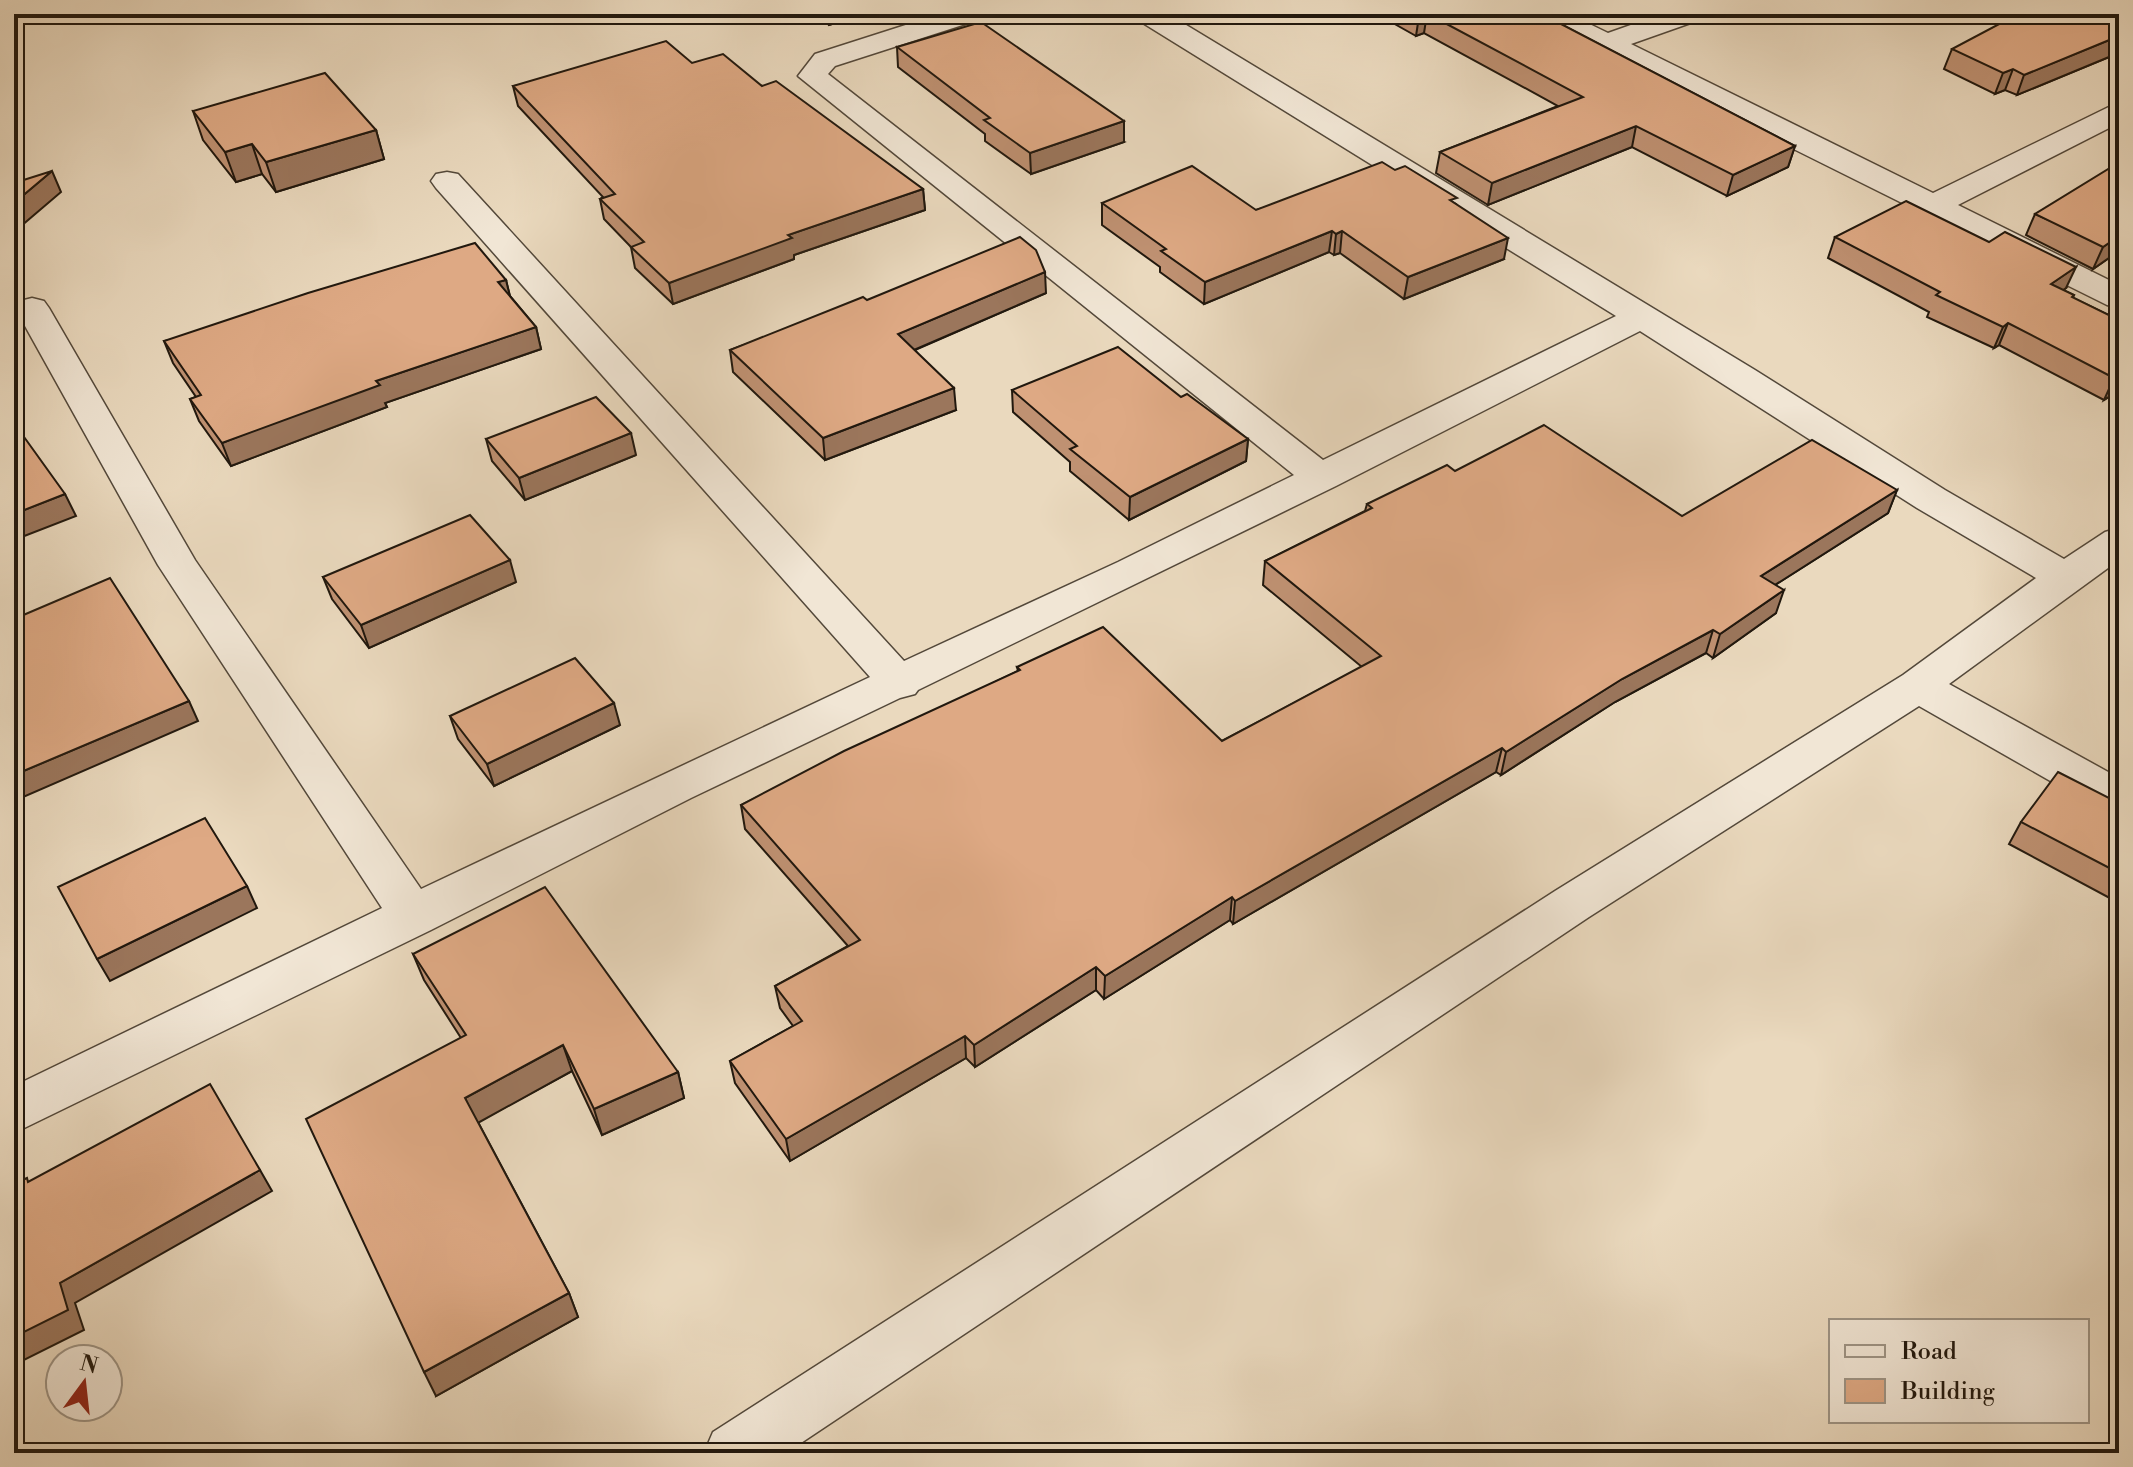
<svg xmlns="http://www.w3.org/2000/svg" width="2133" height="1467" viewBox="0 0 2133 1467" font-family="'Libre Bodoni',serif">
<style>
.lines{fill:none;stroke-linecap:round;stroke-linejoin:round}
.minor-casing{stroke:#53483a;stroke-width:3}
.minor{fill:#f1e6d5;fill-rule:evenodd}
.wall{fill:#bf9172;stroke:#21180e;stroke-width:2}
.shaded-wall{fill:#9b765c;stroke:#21180e;stroke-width:2}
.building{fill:#dea984;stroke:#21180e;stroke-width:2}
</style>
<rect width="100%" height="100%" fill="#ead9be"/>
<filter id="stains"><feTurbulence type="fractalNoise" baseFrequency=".0025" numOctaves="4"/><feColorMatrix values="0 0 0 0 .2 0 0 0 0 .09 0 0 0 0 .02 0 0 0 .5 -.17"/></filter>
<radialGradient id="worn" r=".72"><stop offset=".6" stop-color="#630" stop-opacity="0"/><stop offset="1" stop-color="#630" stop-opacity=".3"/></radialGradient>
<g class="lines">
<g class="minor-casing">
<g id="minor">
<polygon points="940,14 982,14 978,20 835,66 828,74 1323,460 1616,316 1138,20 1134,14 1168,14 1755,370 1945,490 2064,559 2105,532 2119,528 2119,560 1949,684 2119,778 2119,816 2103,811 1919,706 1589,917 786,1453 704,1453 713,1432 1555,891 1903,675 2036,578 1917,508 1640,331 1336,486 918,690 915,694 900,698 691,798 431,930 14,1133 14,1086 382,908 158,565 15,308 20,301 32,298 44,301 49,308 195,560 421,889 870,677 436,188 431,181 436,174 447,172 458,174 904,661 1118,562 1294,475 798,76 815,54"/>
<polygon points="1533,14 1569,14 1608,33 1662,14 1703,14 1699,20 1631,44 1933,193 2119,102 2119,123 1958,205 2119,285 2119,308 2107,305 1595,50 1537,20"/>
</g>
</g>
<use href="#minor" class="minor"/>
</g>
<g class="wall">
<polygon points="814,14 867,14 829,25"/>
<polygon points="1377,14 1556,14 1556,18 1565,23 1564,26 1795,146 1788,167 1727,196 1632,147 1488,205 1436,173 1440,152 1558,106 1424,33 1416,36"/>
<polygon points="1575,14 1600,14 1586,19"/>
<polygon points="897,47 1124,142 1031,174 985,141 985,134 898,67"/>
<polygon points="1952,49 2109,57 2017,95 2005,90 1995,94 1944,69"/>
<polygon points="692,63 762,86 923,189 925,210 794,255 794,259 673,304 635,268 631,247 604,219 600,199 603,197 518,106 513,86"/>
<polygon points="193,111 376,130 384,159 276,192 262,174 236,182 203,140"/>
<polygon points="1395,170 1456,204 1504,259 1404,299 1340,253 1334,255 1329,252 1204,304 1160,272 1160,267 1102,225 1102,203 1256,210"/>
<polygon points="2035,214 2119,251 2093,269 2026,235"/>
<polygon points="1835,237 2066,288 2063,290 2074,295 2073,298 2119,320 2119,390 2104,400 1999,345 1994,348 1927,317 1929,312 1828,258"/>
<polygon points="506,280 510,296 536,327 541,349 385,403 387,407 231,466 199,421 190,399 196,397 173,363 164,341"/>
<polygon points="1046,293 915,350 956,410 825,460 733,372 730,350 867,300"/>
<polygon points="1012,390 1181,397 1248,439 1246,461 1129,520 1070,471 1070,462 1013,412"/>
<polygon points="486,439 636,455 525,500 492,461"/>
<polygon points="1455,471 1682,516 1897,490 1888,513 1775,585 1776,613 1713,658 1706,653 1615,702 1501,775 1496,772 1233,924 1230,920 1104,999 1096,990 975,1067 966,1058 790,1161 735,1083 730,1061 793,1026 780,1008 775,986 848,946 745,829 741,805 1018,671 1017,667 1222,741 1362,667 1263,585 1265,561 1365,511 1367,504"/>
<polygon points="323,577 516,582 369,648 332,599"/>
<polygon points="450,716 620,725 494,786 458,739"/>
<polygon points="2119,803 2119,903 2009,844 2021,822"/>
<polygon points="413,954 678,1072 684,1098 602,1135 572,1071 478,1122 569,1293 578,1317 436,1396 461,1038 424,980"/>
</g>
<g class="shaded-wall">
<polygon points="828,14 867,14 829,25"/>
<polygon points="1427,14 1424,33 1416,36 1419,16"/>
<polygon points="1587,14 1600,14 1586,19"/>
<polygon points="2119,36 2119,52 2109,57 2017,95 2024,75"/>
<polygon points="2013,69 2005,90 1995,94 2003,73"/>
<polygon points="1124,121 1124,142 1031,174 1030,153"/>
<polygon points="1636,126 1632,147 1488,205 1492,183"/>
<polygon points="376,130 384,159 276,192 266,162"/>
<polygon points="252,144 262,174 236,182 225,152"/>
<polygon points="1795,146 1788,167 1727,196 1733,175"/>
<polygon points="52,171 61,192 14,232 14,203"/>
<polygon points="923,189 925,210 794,255 794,259 673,304 669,283 788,235"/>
<polygon points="1332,231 1329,252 1204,304 1205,282"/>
<polygon points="1342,231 1340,253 1334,255 1336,234"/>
<polygon points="2119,236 2119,251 2093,269 2103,247"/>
<polygon points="1508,238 1504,259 1404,299 1408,277"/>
<polygon points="2076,267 2066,288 2041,306 2051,284"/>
<polygon points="1045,272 1046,293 900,356 898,334"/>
<polygon points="506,280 511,301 498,282"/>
<polygon points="2008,323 1999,345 1994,348 2003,327"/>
<polygon points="536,327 541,349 385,403 387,407 231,466 222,443 376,381"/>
<polygon points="2119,375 2119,390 2104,400 2114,378"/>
<polygon points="954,388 956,410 825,460 823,438"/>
<polygon points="631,433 636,455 525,500 519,478"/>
<polygon points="1248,439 1246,461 1129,520 1130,497"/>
<polygon points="1897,490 1888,513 1753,599 1761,576"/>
<polygon points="65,494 76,516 14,540 14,514"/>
<polygon points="510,560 516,582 369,648 361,625"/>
<polygon points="1784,590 1776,613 1713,658 1720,634"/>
<polygon points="1713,630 1706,653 1615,702 1501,775 1506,752 1622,679"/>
<polygon points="189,701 198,721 14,801 14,775"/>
<polygon points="614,703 620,725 494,786 487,764"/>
<polygon points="1502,748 1496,772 1233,924 1235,901"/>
<polygon points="247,886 257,908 110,981 97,959"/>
<polygon points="1232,897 1230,920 1104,999 1105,976"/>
<polygon points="1096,967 1096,990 975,1067 974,1045"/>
<polygon points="14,1003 23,1025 14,1029"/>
<polygon points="965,1036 966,1058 790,1161 786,1139"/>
<polygon points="563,1045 572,1071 476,1124 465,1098"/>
<polygon points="678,1072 684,1098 602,1135 594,1109"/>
<polygon points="260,1170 272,1191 75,1303 84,1330 14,1365 14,1337 60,1283"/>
<polygon points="569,1293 578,1317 436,1396 424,1372"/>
</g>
<g class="building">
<polygon points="1428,14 1551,14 1549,15 1565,23 1561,24 1795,146 1733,175 1636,126 1492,183 1440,152 1583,97"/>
<polygon points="2018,14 2119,14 2119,36 2024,75 2013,69 2003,73 1952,49"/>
<polygon points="981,22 1124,121 1030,153 984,120 990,118 897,47"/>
<polygon points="666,41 692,63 723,54 762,86 776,81 923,189 788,235 792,238 669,283 631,247 644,242 600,199 615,194 513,86"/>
<polygon points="325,73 376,130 266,162 252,144 225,152 193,111"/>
<polygon points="1382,162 1395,170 1405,166 1457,198 1450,200 1508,238 1408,277 1342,231 1336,234 1332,231 1205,282 1161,251 1166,249 1102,203 1192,166 1256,210"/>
<polygon points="2118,163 2119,236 2103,247 2035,214"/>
<polygon points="52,171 14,203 14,183"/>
<polygon points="1906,201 1989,242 2005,232 2076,267 2051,284 2074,295 2072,297 2119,320 2119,375 2114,378 2008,323 2003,327 1936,295 1940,292 1835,237"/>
<polygon points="1020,237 1036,250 1045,272 898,334 954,388 823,438 730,350 863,297 867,300"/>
<polygon points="475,243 506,280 498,282 536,327 376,381 380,385 222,443 190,399 201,395 164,341 308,293"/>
<polygon points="1118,347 1181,397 1187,394 1248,439 1130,497 1070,449 1077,446 1012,390"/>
<polygon points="596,397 631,433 519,478 486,439"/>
<polygon points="14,423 65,494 14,514"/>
<polygon points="1544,425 1682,516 1812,440 1897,490 1761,576 1784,590 1720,634 1713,630 1622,679 1506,752 1502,748 1235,901 1232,897 1105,976 1096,967 974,1045 965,1036 786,1139 730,1061 802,1021 775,986 860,940 741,805 844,751 1020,670 1017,667 1103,627 1222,741 1381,656 1265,561 1372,508 1367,504 1447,465 1455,471"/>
<polygon points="470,515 510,560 361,625 323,577"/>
<polygon points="110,578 189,701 14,775 14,619"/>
<polygon points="575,658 614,703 487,764 450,716"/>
<polygon points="2058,772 2119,803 2119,873 2021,822"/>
<polygon points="205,818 247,886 97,959 58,887"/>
<polygon points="545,887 678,1072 594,1109 563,1045 465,1098 569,1293 424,1372 306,1119 466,1035 413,954"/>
<polygon points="210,1084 260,1170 60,1283 68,1310 14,1337 14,1184 27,1178 28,1182"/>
</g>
<rect width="2133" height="1467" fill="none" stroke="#ead9be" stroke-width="48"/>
<rect x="16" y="16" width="2101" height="1435" fill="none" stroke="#21180e" stroke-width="4"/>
<rect x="24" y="24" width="2085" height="1419" fill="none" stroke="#21180e" stroke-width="2"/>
<rect x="1829" y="1319" width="260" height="104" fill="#f1e6d5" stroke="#9e9485" stroke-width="2"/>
<rect x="1845" y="1345" width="40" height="12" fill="#f1e6d5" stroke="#9e9485" stroke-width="2"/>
<text x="1901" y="1359" font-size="24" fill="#21180e">Road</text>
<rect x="1845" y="1379" width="40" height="24" fill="#dea984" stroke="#9e9485" stroke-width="2"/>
<text x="1901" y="1399" font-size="24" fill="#21180e">Building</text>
<g transform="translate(84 1383) rotate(15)"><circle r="38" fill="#f1e6d5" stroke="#9e9485" stroke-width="2"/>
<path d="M0-6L14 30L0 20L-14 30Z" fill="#8f2418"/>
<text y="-12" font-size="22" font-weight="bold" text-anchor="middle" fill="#21180e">N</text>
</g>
<rect width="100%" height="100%" filter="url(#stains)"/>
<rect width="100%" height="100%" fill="url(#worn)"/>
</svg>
